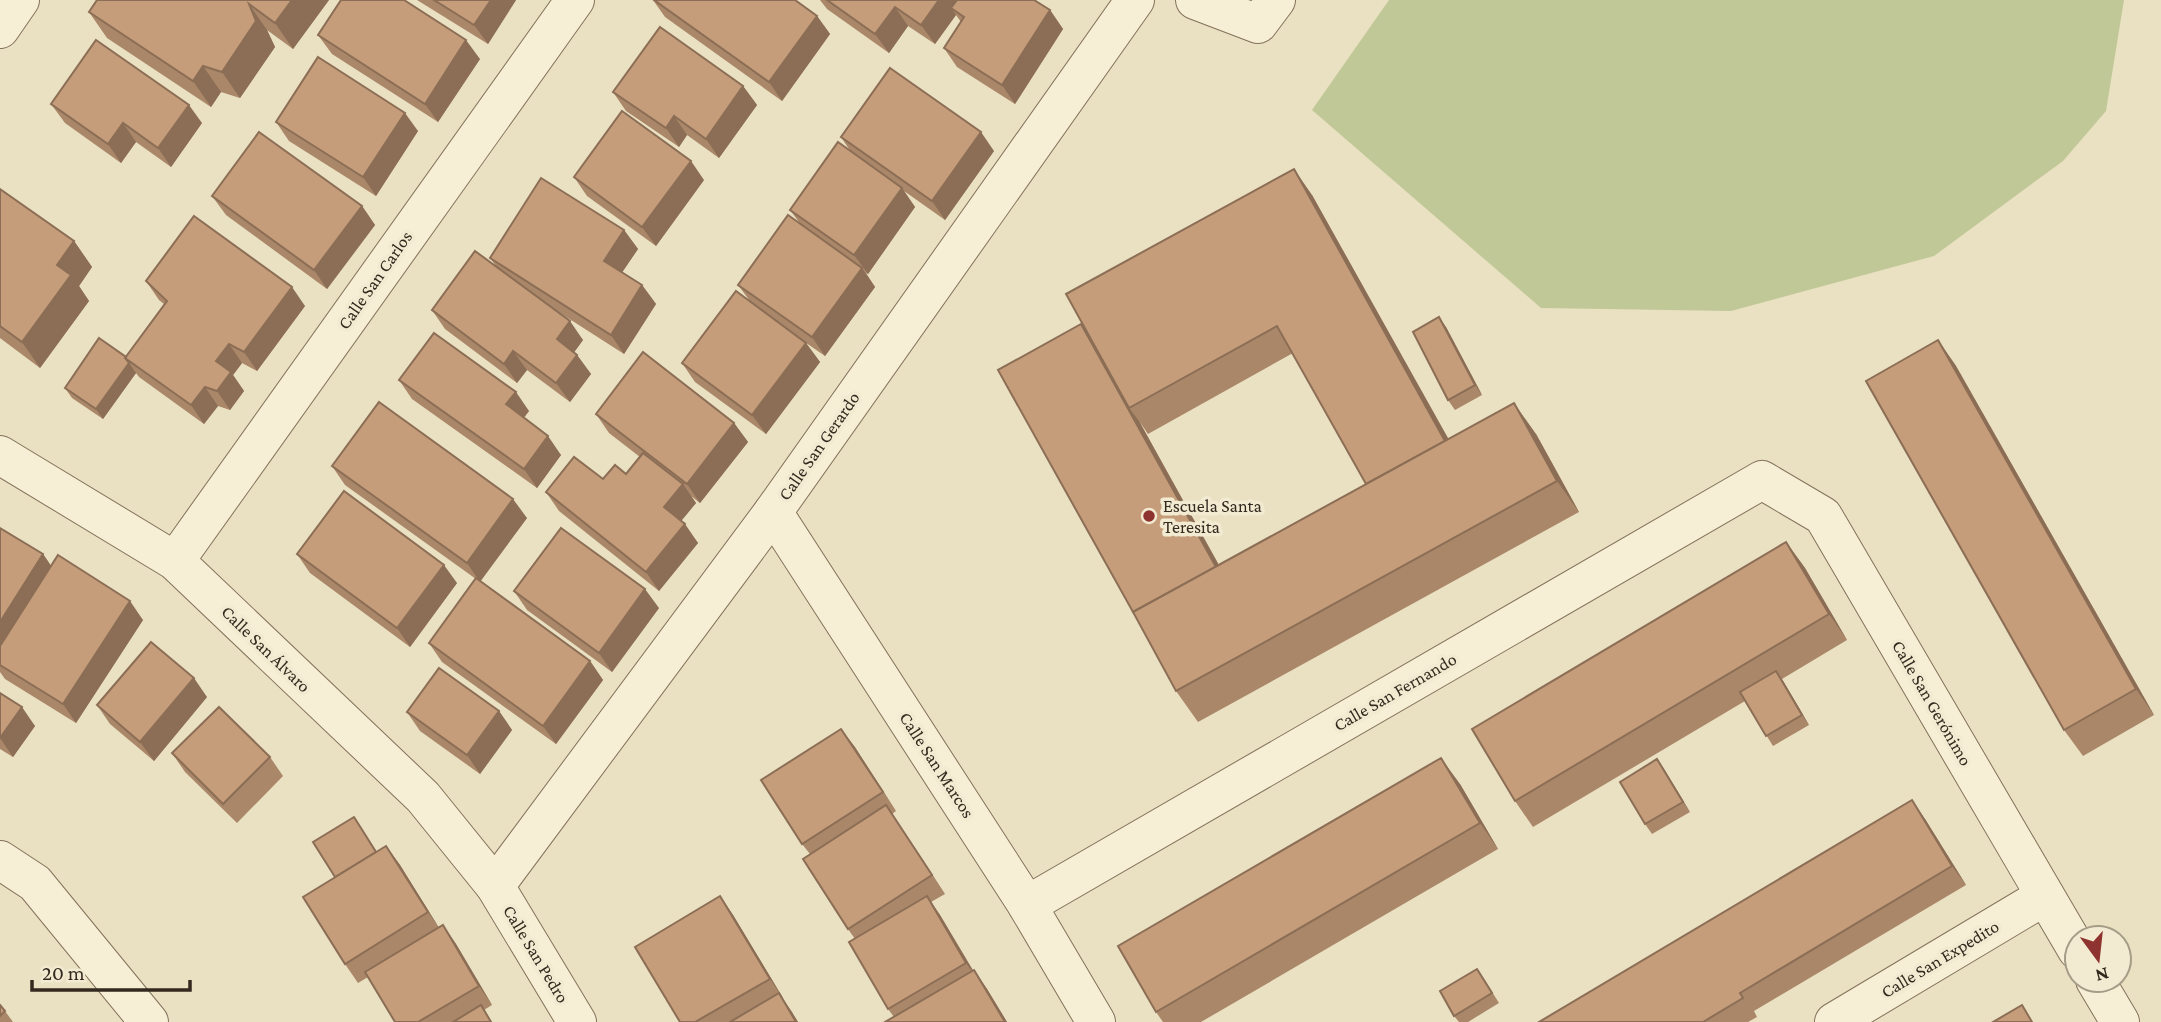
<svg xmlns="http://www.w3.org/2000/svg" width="2161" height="1022" viewBox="0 0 2161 1022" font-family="'Crimson Pro',serif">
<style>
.park{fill:#c0c897}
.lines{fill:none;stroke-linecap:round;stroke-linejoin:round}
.minor-casing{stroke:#83725b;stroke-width:40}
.minor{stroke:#f6eed5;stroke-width:38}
.wall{fill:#aa8769;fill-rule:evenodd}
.shaded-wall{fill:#8b6e55}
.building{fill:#c69d7a;stroke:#8b6e55;stroke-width:2}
.poi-dot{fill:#8e332f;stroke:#f2ead1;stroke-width:2.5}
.labels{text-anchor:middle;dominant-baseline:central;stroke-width:7;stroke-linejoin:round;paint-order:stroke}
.street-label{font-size:18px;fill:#34291e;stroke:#f2ead1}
.poi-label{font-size:18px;fill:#34291e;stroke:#f2ead1;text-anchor:start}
</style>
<rect width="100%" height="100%" fill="#eae0c2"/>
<polygon class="park" points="1389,0 2124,0 2106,111 2063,161 1934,256 1731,311 1541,308 1312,110"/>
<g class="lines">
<g class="minor-casing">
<g id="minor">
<polyline points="1195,0 1258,24 1276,0"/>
<polyline points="0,29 20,0"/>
<polyline points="0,455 175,561 423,797 495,886 577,1022"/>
<polyline points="773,512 1027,905 1096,1022"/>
<polyline points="175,561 575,0"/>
<polyline points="0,860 35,883 149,1022"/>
<polyline points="495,886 773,512 1135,0"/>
<polyline points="1027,905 1762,480 1823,516 2077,950"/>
<polyline points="2095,980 2120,1022"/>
<polyline points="1834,1022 2045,896"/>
</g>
</g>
<use href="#minor" class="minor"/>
</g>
<g class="wall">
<polygon points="329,0 293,49 267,30 275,47 240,98 221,92 211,107 107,38 89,12"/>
<polygon points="417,0 516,0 488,44"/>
<polygon points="653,0 795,0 817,16 830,34 782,101 665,17"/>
<polygon points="820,0 1034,0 1050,10 1063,29 1015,104 957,67 944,48 961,22 956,15 935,44 908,26 889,53 827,9"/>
<polygon points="318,35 480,59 438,122 332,54"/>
<polygon points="743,86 757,105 719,158 687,135 679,147 626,111 613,92"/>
<polygon points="51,104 202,123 171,167 136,142 121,163 65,123"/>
<polygon points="276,122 418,131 376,196 289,141"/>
<polygon points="841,137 994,151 945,220 904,191 915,207 868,274 866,273 875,287 825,356 796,336 806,343 820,362 766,434 695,382 682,363 750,301 738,285 799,222 790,210 851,152"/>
<polygon points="574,177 704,180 656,246 587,196"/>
<polygon points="0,189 74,241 92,267 79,286 89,301 40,368 0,338"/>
<path d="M1312,195L1448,439L1536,434L1579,512L1198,722L1176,691L1090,337ZM1293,353L1366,484L1219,565L1139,421L1148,434Z"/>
<polygon points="212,196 362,206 375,225 327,289 226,215"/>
<polygon points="624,230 638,249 622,272 642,285 656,304 624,354 557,311 583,340 574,352 577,355 591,374 570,402 527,370 517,383 445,329 432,310 496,266 490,258"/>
<polygon points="146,281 305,306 257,371 242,363 233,375 244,391 230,410 218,406 204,424 139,377 136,373 103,419 72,398 65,388 126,357 164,304 159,300"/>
<polygon points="1446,327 1482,395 1455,410 1448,400"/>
<polygon points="1938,340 1956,366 2154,715 2083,756 2064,730"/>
<polygon points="399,380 529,411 524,418 561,455 537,488 412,399"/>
<polygon points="596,414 734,423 748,442 700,503 691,496 696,503 681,521 698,543 659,591 559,511 546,492 626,474 640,457 609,433"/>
<polygon points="332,466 527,518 480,581 590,661 603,680 556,744 442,662 429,643 476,579 345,485"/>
<polygon points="0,528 43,554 51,566 143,620 76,723 5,679 0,672"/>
<polygon points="1786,542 1805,568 1847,640 1782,679 1809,725 1773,746 1745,701 1533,827 1515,801"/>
<polygon points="297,554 457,583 410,647 310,573"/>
<polygon points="514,591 659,608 612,672 527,610"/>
<polygon points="0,693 35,726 13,757 0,749"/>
<polygon points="207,697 154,761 110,724 97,705"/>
<polygon points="499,711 512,730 480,774 420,731 407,712"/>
<polygon points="841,729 896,811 892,814 945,894 931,902 940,915 973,971 974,970 987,989 1007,1022 886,1022 894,1017 888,1009 855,939 848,929 810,854 802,844"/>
<polygon points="172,753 270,757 283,776 237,823 185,772"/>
<polygon points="1657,759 1690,812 1652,834 1645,824"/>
<polygon points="1460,784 1498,849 1201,1022 1163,1022 1156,1012"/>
<polygon points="1925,819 1966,885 1754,1011 1757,1017 1748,1022 1539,1022"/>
<polygon points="361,827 376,852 386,846 400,865 439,928 443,925 456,944 492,1005 484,1010 492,1022 395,1022 368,977 358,983 345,964"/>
<polygon points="720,896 733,915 783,998 782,998 798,1022 680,1022"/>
<polygon points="1484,979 1499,1003 1468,1022 1459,1022 1454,1016"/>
<polygon points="0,1005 5,1011 13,1022 0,1022"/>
</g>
<g class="shaded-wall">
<polygon points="292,0 329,0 293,49 275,23"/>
<polygon points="491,0 516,0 488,44 474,25"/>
<polygon points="939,0 966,0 951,8 956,15 935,44 921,25"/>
<polygon points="249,4 267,30 275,47 240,98 222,72"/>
<polygon points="895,7 908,26 889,53 875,34"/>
<polygon points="1050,10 1063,29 1015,104 1002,85"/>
<polygon points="817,16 830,34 782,101 769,82"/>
<polygon points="466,40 480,59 438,122 425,104"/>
<polygon points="203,66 221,92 211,107 193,81"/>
<polygon points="743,86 757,105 719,158 706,139"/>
<polygon points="189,105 202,123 171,167 158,148"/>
<polygon points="405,113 418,131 376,196 363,177"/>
<polygon points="674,116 687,135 679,147 666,128"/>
<polygon points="123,123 136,142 121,163 108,144"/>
<polygon points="981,132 994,151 945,220 932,201"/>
<polygon points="691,161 704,180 656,246 642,227"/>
<polygon points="1294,169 1312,195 1467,472 1448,446"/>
<polygon points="902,188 915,207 868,274 854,255"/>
<polygon points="362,206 375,225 327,289 314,270"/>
<polygon points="624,230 638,249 617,280 604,261"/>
<polygon points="74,241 92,267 79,286 89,301 40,368 22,342 57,265"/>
<polygon points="862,268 875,287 825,356 812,337"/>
<polygon points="642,285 656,304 624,354 611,335"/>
<polygon points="292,287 305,306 257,371 244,352"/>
<polygon points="1439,317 1446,327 1482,395 1475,385"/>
<polygon points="570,321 583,340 570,358 557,339"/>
<polygon points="1081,324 1099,350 1129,408 1139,421 1237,598 1219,572"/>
<polygon points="1938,340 1956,366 2154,715 2136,689"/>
<polygon points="806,343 820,362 766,434 752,415"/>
<polygon points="229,344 242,363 233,375 244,391 230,410 217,391 216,361"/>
<polygon points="513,351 527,370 517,383 504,364"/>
<polygon points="577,355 591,374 570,402 556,383"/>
<polygon points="129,363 136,373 103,419 96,409"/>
<polygon points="205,387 218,406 204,424 191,405"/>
<polygon points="516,392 529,411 519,423 506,404"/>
<polygon points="1514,403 1536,434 1579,512 1557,481"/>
<polygon points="734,423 748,442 700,503 687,484"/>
<polygon points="548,436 561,455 537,488 524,469"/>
<polygon points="683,484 696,503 677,526 664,507"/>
<polygon points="513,499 527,518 480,582 467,563"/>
<polygon points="685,524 698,543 659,591 646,572"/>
<polygon points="1786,542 1805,568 1847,640 1829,614"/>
<polygon points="43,554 56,573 0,662 0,622"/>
<polygon points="444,565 457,583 410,647 397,628"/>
<polygon points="645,589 659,608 612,672 599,653"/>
<polygon points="130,601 143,620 76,723 63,704"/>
<polygon points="590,661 603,680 556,744 543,726"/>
<polygon points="1776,671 1783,681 1809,725 1802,715"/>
<polygon points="194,678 207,697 154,761 140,742"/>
<polygon points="22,707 35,726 13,757 0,738"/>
<polygon points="499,711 512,730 480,774 467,755"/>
<polygon points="841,729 855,747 896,811 883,792"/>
<polygon points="1441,758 1460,784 1498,849 1480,823"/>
<polygon points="1657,759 1664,769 1690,812 1683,802"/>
<polygon points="1912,800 1925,819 1966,885 1952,866"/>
<polygon points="886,805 899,824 945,894 932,875"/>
<polygon points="386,846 400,865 441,931 428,912"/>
<polygon points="720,896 733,915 783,998 770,979"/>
<polygon points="927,896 940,915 980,982 966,963"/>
<polygon points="443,925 456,944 492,1005 479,986"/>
<polygon points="974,970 987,989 1007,1022 1005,1022"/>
<polygon points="779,993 792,1012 798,1022 796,1022"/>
</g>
<g class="building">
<polygon points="97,0 292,0 275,23 249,4 256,21 222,72 203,66 193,81 89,12"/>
<polygon points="341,0 404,0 466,40 425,104 318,35"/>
<polygon points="434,0 491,0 474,25"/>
<polygon points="654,0 795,0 817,16 769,82"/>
<polygon points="827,0 939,0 921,25 895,7 875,34"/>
<polygon points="957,0 1034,0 1050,10 1002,85 944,48 964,17 951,8"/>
<polygon points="660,27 743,86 706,139 674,116 666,128 613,92"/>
<polygon points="96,40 189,105 158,148 123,123 108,144 51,104"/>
<polygon points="318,57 405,113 363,177 276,122"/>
<polygon points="890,68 981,132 932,201 841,137"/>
<polygon points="622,111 691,161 642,227 574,177"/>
<polygon points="259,132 362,206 314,270 212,196"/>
<polygon points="838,142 902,188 854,255 790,210"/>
<polygon points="1294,169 1445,441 1366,484 1277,326 1129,408 1066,294"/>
<polygon points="541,178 624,230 604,261 642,285 611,335 490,258"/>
<polygon points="0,189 74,241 57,265 71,275 22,342 0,326"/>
<polygon points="788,215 862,268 812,337 738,285"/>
<polygon points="194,216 292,287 244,352 229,344 216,361 231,372 217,391 205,387 191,405 125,358 167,301 146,281"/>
<polygon points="475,251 570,321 557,339 577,355 556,383 513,351 504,364 432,310"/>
<polygon points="736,291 806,343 752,415 682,363"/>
<polygon points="1439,317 1475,385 1448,400 1413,332"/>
<polygon points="1081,324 1216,567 1133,612 998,370"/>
<polygon points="434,333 516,392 506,404 548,436 524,469 399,380"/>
<polygon points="99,338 126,357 125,358 129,363 96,409 65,388"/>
<polygon points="1938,340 2136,689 2064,730 1866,381"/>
<polygon points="643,352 734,423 687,484 596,414"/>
<polygon points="379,402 513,499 467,563 332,466"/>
<polygon points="1514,403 1557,481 1176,691 1133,612"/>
<polygon points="643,453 683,484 664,507 685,524 646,572 546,492 574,457 603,479 615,465 626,474"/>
<polygon points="344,491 444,565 397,628 297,554"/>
<polygon points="0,528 43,554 0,622"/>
<polygon points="561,528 645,589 599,653 514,591"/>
<polygon points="1786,542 1829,614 1515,801 1472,729"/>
<polygon points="58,555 130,601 63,704 0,665 0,646"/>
<polygon points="476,578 590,661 543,726 429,643"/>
<polygon points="151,642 194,678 140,742 97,705"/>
<polygon points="439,668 499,711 467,755 407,712"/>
<polygon points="1776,671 1802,715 1766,736 1740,692"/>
<polygon points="0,693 22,707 0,738"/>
<polygon points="219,707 270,757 223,804 172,753"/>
<polygon points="841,729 883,792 802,844 761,780"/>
<polygon points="1441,758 1480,823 1156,1012 1118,946"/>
<polygon points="1657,759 1683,802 1645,824 1620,782"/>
<polygon points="1912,800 1952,866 1740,993 1743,998 1703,1022 1539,1022"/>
<polygon points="886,805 932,875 848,929 803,859"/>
<polygon points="354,817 376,852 335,877 313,842"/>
<polygon points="386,846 428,912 345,964 303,897"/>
<polygon points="720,896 770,979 695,1022 680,1022 635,947"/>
<polygon points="927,896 966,963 888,1009 849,942"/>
<polygon points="443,925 479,986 418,1022 395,1022 365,972"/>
<polygon points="1477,969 1492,993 1454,1016 1440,991"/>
<polygon points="974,970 1005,1022 885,1022"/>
<polygon points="779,993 796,1022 730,1022"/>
<polygon points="0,1005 5,1011 0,1016"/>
<polygon points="481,1005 491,1022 453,1022"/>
<polygon points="2022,1005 2032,1022 1993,1022"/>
</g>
<circle class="poi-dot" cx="1149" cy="516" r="7"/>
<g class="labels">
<g class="street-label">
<text transform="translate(375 280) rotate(-55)">Calle San Carlos</text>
<text transform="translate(819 446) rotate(-55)">Calle San Gerardo</text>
<text transform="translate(266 649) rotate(44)">Calle San Álvaro</text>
<text transform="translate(1395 692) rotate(-30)">Calle San Fernando</text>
<text transform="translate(1932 703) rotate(60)">Calle San Gerónimo</text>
<text transform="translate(937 765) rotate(57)">Calle San Marcos</text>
<text transform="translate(536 954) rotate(59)">Calle San Pedro</text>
<text transform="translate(1940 959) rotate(-31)">Calle San Expedito</text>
</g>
<g class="poi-label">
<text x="1163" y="506">Escuela Santa<tspan x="1163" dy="21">Teresita</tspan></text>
</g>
</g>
<g transform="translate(2098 959) rotate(165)"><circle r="33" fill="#f2ead1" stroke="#a69d89" stroke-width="2"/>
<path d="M0-5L12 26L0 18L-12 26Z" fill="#8e332f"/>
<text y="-10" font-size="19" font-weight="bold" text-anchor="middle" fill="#34291e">N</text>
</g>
<path d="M32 980v10h158v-10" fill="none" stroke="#34291e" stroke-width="3.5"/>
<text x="42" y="980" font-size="21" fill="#34291e" stroke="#f2ead1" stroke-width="5" paint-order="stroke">20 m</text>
</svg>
